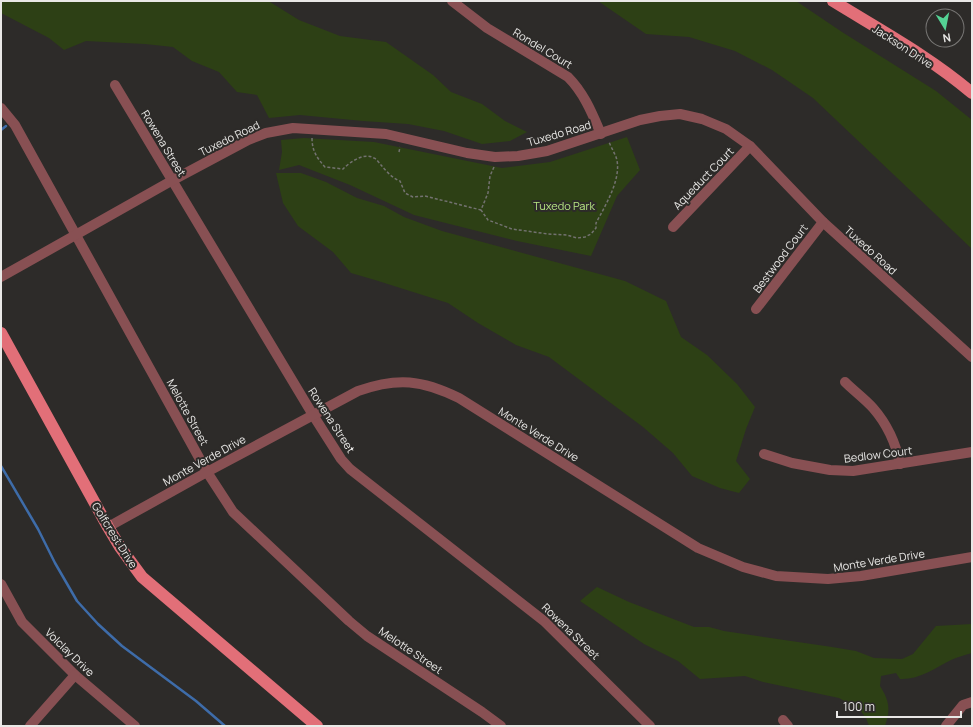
<svg xmlns="http://www.w3.org/2000/svg" width="973" height="727" viewBox="0 0 973 727" font-family="Manrope,sans-serif">
<style>
.green{fill:#2d4015}
.lines{fill:none;stroke-linecap:round;stroke-linejoin:round}
.stream{stroke:#3e6ca9;stroke-width:2.5}
.path{stroke:#737270;stroke-width:1.5;stroke-dasharray:3 2;stroke-linecap:butt}
.minor{stroke:#885053;stroke-width:10}
.major{stroke:#e26f78;stroke-width:12}
.labels{text-anchor:middle;dominant-baseline:central;stroke-width:4;stroke-linejoin:round;paint-order:stroke}
.street-label{font-size:11px;fill:#e9e8e6;stroke:#2d2b29}
.park-label{font-size:11px;fill:#b8e884;stroke:#2d2b29}
</style>
<rect width="100%" height="100%" fill="#2d2b29"/>
<g class="green">
<polygon points="1,1 264,1 270,2 299,20 340,36 386,42 433,75 451,92 482,104 505,121 527,132 510,141 482,144 444,131 408,124 363,121 300,115 269,118 257,95 237,92 219,72 192,61 173,47 145,44 86,41 64,50 49,38 1,13"/>
<polygon points="598,1 796,1 842,32 936,91 972,120 972,249 813,98 772,70 735,51 689,37 646,34"/>
<polygon points="627,137 640,170 617,196 591,256 517,241 414,215 350,185 299,165 279,170 282,152 281,140 304,138 374,142 502,168 550,162"/>
<polygon points="276,173 301,173 326,182 357,198 384,206 404,217 442,231 625,281 666,301 681,337 707,355 737,384 755,407 746,429 736,461 750,479 739,493 720,488 692,476 673,453 643,427 549,357 516,345 478,323 448,303 375,280 351,273 333,252 298,226 283,203"/>
<path d="M597,587L629,602L694,627H709L724,631L832,647L856,651L874,658L902,659L913,654L936,626L972,624V653C965,655 957,657 951,660C935,668 919,680 900,679L896,673L881,676L880,686C889,700 891,709 885,726H869L866,718L859,709L839,698L763,682L745,676L700,679L678,661L644,644L580,601Z"/>
</g>
<g class="lines">
<g class="stream">
<polyline points="1,130 6,126"/>
<polyline points="1,466 38,529 55,563 77,601 98,624 122,646 196,701 225,726"/>
</g>
<g class="path">
<path d="M312,138C312,151 317,158 325,167L343,169C350,162 364,152 374,158C377,159 379,163 381,165C386,171 392,178 400,181L405,193L413,197L425,196L481,210"/>
<polyline points="399,152 400,147"/>
<path d="M494,167L490,176L488,193L481,210L488,220L512,229L548,234L567,235L577,238L585,237L591,234L596,228V223C605,206 623,177 616,157C614,152 611,147 609,142"/>
</g>
<g class="minor">
<path d="M452,1L487,28L568,77C584,93 592,113 601,134"/>
<polyline points="115,85 313,415 341,459 350,469 544,621 650,726"/>
<polyline points="1,108 15,125 207,472 233,512 349,621 367,636 482,712 501,726"/>
<polyline points="673,227 750,146"/>
<polyline points="1,277 173,180 248,140 266,133 293,128 386,134 467,153 495,157 518,156 547,151 640,120 660,116 680,114 702,119 726,129 750,146 823,222 972,357"/>
<polyline points="756,309 823,222"/>
<path d="M845,382C854,391 865,399 873,408C887,424 896,444 900,464"/>
<polyline points="764,454 792,463 830,470 853,471 972,452"/>
<path d="M108,527L207,472L358,391C398,377 422,380 459,398L698,548L743,567L776,576L828,579L861,576L972,557"/>
<polyline points="1,584 22,622 75,675 135,726"/>
<polyline points="783,720 788,726"/>
<polyline points="30,726 75,675"/>
<polyline points="946,726 963,705 972,702"/>
</g>
<g class="major">
<path d="M833,1C880,30 930,57 972,93"/>
<polyline points="1,333 108,527 120,547 142,577 317,726"/>
</g>
</g>
<g class="labels">
<g class="street-label">
<text transform="translate(903 46) rotate(33)">Jackson Drive</text>
<text transform="translate(543 48) rotate(31)">Rondel Court</text>
<text transform="translate(559 133) rotate(-16)">Tuxedo Road</text>
<text transform="translate(229 138) rotate(-26)">Tuxedo Road</text>
<text transform="translate(164 143) rotate(59)">Rowena Street</text>
<text transform="translate(703 178) rotate(-46)">Aqueduct Court</text>
<text transform="translate(871 250) rotate(42)">Tuxedo Road</text>
<text transform="translate(780 258) rotate(-53)">Bestwood Court</text>
<text transform="translate(188 412) rotate(61)">Melotte Street</text>
<text transform="translate(332 420) rotate(57)">Rowena Street</text>
<text transform="translate(539 434) rotate(32)">Monte Verde Drive</text>
<text transform="translate(878 454) rotate(-7)">Bedlow Court</text>
<text transform="translate(204 460) rotate(-29)">Monte Verde Drive</text>
<text transform="translate(115 535) rotate(58)">Golfcrest Drive</text>
<text transform="translate(879 560) rotate(-9)">Monte Verde Drive</text>
<text transform="translate(571 631) rotate(44)">Rowena Street</text>
<text transform="translate(411 650) rotate(34)">Melotte Street</text>
<text transform="translate(70 652) rotate(44)">Volclay Drive</text>
</g>
<g class="park-label">
<text x="564" y="205">Tuxedo Park</text>
</g>
</g>
<rect width="973" height="727" fill="none" stroke="#e9e8e6" stroke-width="4"/>
<g transform="translate(945 28) rotate(170)"><circle r="19" fill="#2d2b29" stroke="#787775"/>
<path d="M0-3L7 15L0 10L-7 15Z" fill="#54d395"/>
<text y="-6" font-size="11" font-weight="bold" text-anchor="middle" fill="#e9e8e6">N</text>
</g>
<path d="M837 711v6h124v-6" fill="none" stroke="#e9e8e6" stroke-width="2"/>
<text x="843" y="711" font-size="12" fill="#e9e8e6" stroke="#2d2b29" stroke-width="3" paint-order="stroke">100 m</text>
</svg>
